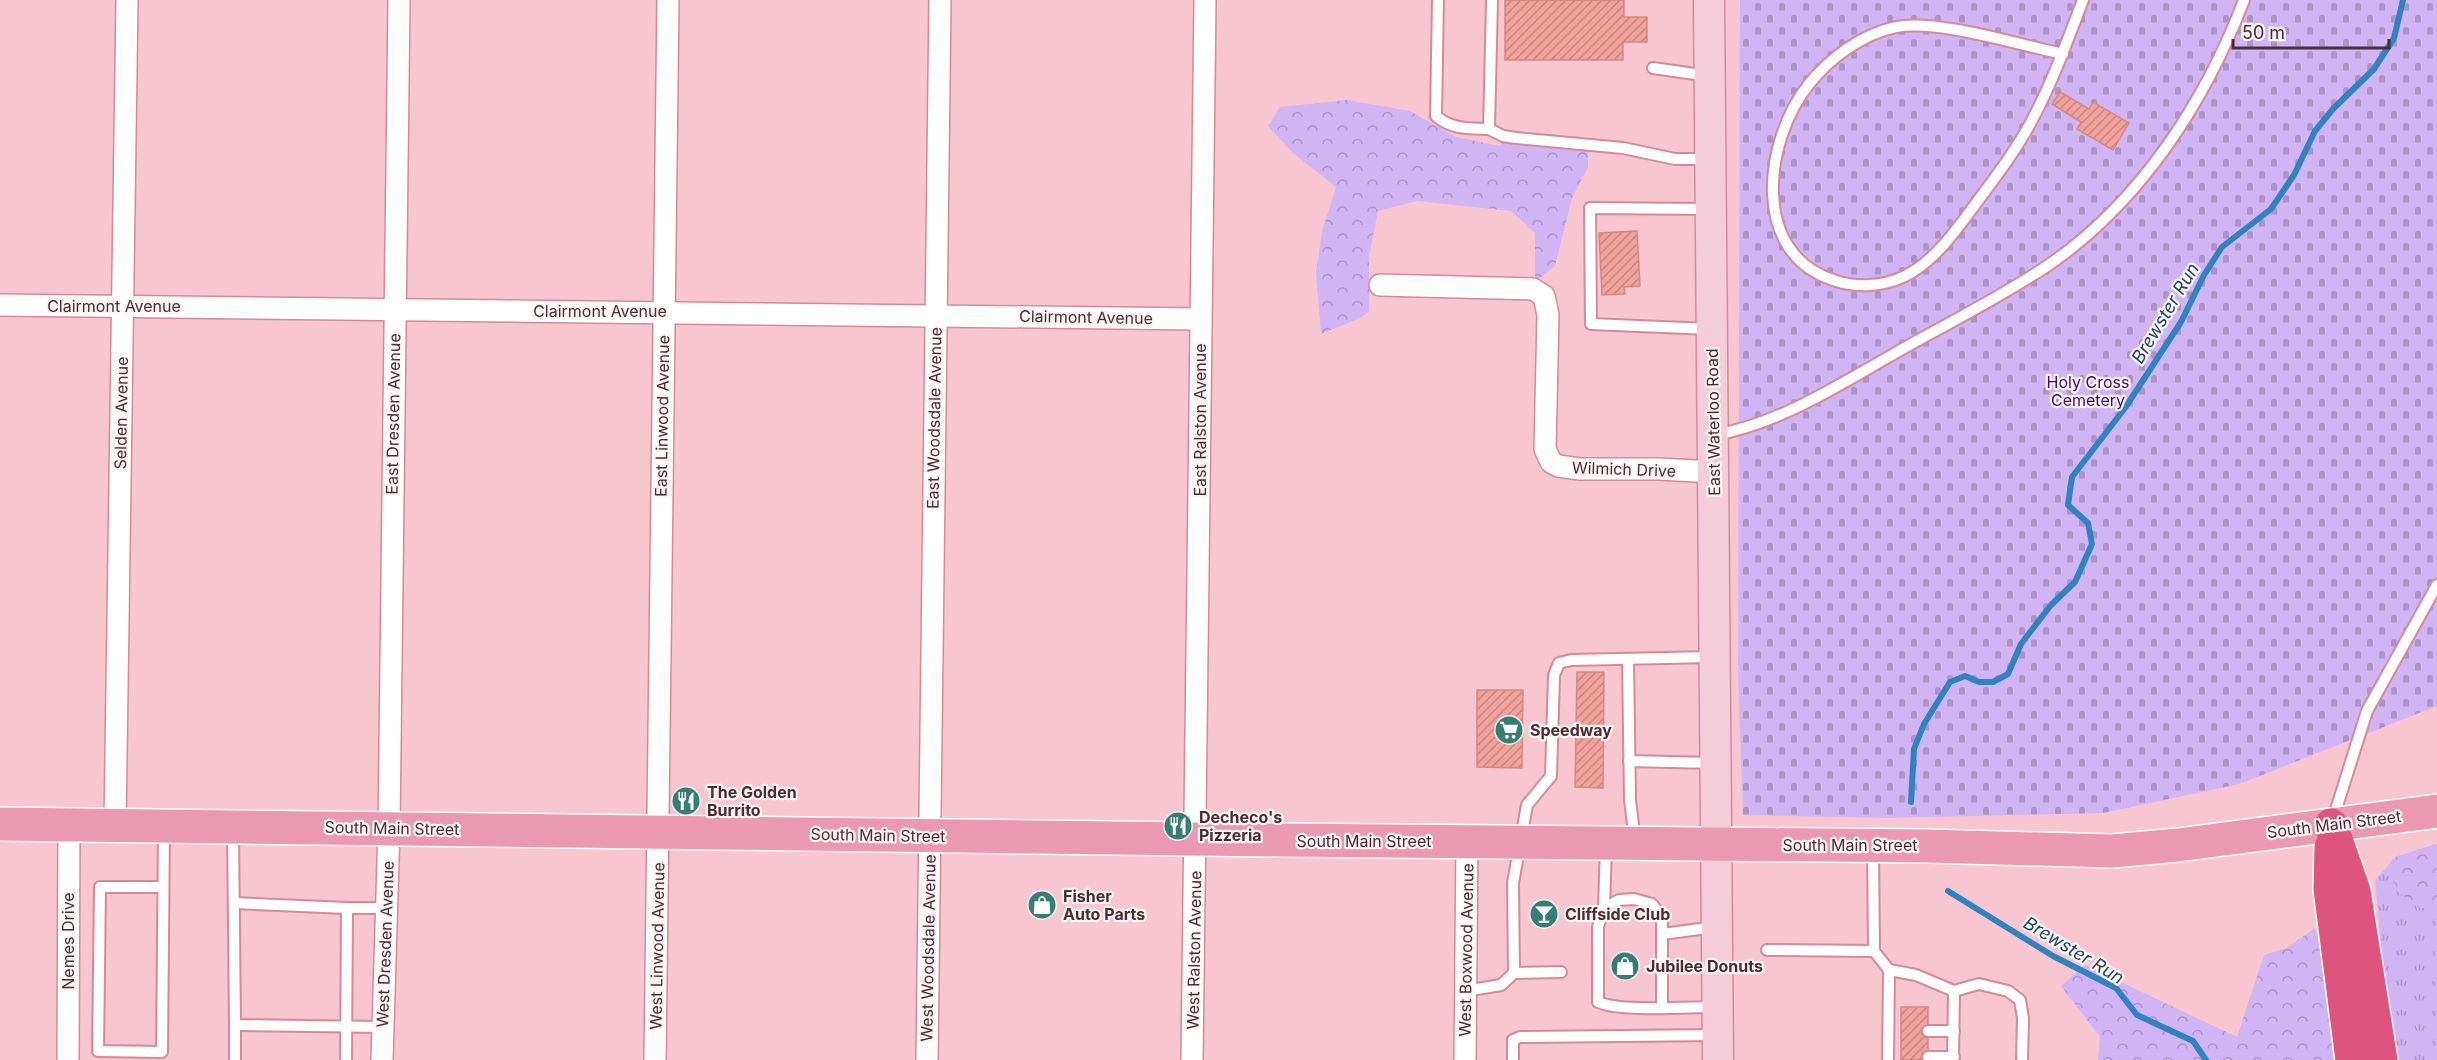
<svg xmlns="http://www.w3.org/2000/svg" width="2437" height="1060" viewBox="0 0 2437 1060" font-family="Inter,sans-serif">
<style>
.grass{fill:url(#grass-tufts)}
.forest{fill:url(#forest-crowns)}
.cemetery{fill:url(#cemetery-stones)}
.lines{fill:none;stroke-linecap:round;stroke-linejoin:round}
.stream{stroke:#3183bf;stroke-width:6}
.building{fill:url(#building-hatch);stroke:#d48882;stroke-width:1.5}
.service-casing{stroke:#d58a9b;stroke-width:14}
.minor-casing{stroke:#d58a9b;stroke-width:24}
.secondary-casing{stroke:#d58a9b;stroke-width:33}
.primary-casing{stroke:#fff;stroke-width:36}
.motorway-casing{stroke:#fff;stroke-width:36}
.service{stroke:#fff;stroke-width:10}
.minor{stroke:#fff;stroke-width:21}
.secondary{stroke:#f5ccd9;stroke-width:30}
.primary{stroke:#eb99b2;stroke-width:33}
.motorway{stroke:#dd557f;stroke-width:33}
.labels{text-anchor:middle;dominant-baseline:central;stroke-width:4.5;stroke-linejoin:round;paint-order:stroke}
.street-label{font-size:16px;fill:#4c2c34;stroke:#fcf4f5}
.park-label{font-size:16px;fill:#3f0966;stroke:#fcf4f5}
.poi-label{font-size:16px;font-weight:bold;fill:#4c2c34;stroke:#fcf4f5;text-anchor:start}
.water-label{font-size:18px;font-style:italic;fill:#1d4768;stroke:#fcf4f5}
</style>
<defs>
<pattern id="grass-tufts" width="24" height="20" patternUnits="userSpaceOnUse" patternTransform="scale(1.5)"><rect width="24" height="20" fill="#d0b4f4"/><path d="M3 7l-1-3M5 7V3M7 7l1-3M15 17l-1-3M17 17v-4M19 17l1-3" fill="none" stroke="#ab93c6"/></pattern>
<pattern id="forest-crowns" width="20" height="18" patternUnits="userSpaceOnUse" patternTransform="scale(1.5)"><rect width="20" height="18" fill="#d0b4f4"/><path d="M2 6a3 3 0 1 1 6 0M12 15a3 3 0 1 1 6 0" fill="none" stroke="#ab93c6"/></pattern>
<pattern id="cemetery-stones" width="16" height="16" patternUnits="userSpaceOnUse" patternTransform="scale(1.5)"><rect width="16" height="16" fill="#d0b4f4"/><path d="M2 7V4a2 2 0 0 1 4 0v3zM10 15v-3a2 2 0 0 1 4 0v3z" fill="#ab93c6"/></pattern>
<pattern id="building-hatch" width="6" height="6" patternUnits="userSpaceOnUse" patternTransform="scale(1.5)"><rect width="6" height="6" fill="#f1a29b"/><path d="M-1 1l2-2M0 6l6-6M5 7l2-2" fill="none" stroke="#c5847f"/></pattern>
</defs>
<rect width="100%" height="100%" fill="#f7c6d0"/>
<polygon class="grass" points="2437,844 2437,1060 2397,1060 2387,1010 2375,881 2395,857"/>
<g class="forest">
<polygon points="1347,100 1410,111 1456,137 1500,146 1503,136 1588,149 1588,167 1572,198 1555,266 1535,282 1535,233 1511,211 1417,201 1378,211 1369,256 1369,312 1358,319 1321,334 1316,272 1322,232 1336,187 1293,153 1268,126 1280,107"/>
<polygon points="2437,844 2437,901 2422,909 2395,890 2391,868 2395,857"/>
<polygon points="2315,928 2326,954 2350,1060 2098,1060 2100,1037 2061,986 2085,965 2237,1037 2264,955 2287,948"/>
</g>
<polygon class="cemetery" points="1740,0 2437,0 2437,706 2239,784 2103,813 1889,818 1743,815 1738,672"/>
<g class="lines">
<g class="stream">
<polyline points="1911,802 1914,749 1924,724 1950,682 1965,676 1979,682 1993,682 2008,674 2021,644 2051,605 2075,582 2092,544 2088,523 2068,505 2072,477 2125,408 2181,322 2204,275 2222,247 2271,209 2294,175 2315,131 2333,109 2374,69 2394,38 2403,0"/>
<polyline points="1948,891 2053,956 2116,988 2137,1015 2193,1041 2206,1060"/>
</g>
</g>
<g class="building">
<polygon points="1505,0 1624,0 1624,17 1647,17 1647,42 1623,42 1623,60 1505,60"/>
<polygon points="2060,92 2089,109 2093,102 2129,123 2113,150 2077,129 2081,122 2052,104"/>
<polygon points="1637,231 1640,286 1624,287 1625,294 1602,295 1599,233"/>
<polygon points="1577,672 1604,672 1603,788 1575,787"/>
<polygon points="1477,690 1523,690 1522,768 1477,767"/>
<polygon points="1901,1007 1928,1007 1928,1024 1921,1030 1922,1035 1928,1038 1928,1050 1922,1053 1921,1060 1901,1060"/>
</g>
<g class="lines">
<g class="service-casing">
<g id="service">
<path d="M1438,0L1436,116C1452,130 1470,128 1489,129L1492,0"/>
<path d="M2063,54C2019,45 1938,19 1896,27C1862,34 1830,58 1809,84C1764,140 1749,255 1836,281C1858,288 1883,286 1903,277C1933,263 1955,232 1974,206C1994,179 2015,152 2031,122C2052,83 2067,42 2083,0"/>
<polyline points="1653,68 1709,76"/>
<polyline points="1489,129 1503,136 1516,138 1623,148 1675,159 1708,159"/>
<polyline points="1708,209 1590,208 1591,324 1710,329"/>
<path d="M1715,435C1780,423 1835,387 1892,355C1944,325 2000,298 2050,264C2141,201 2205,102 2244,0"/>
<polyline points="1628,659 1630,800 1635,840"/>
<polyline points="1629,761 1713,763"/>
<polyline points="2333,819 2367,711 2437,585"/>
<polyline points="233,830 235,1025 382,1027"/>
<polyline points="1873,849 1874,951 1889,970 1888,1060"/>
<polyline points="163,887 100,887 98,1051 162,1052 164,829"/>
<polyline points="234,903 347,908 346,1060"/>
<polyline points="347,908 386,908"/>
<polyline points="1604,908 1606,846"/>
<polyline points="1662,934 1715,927"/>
<polyline points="1767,950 1874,951"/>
<polyline points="1889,970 1916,975 1954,991 1979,984 2008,991 2020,1000 2023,1018 2022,1060"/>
<polyline points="1514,973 1513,883 1527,805 1551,776 1554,675 1559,663 1571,660 1712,657"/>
<polyline points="1465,991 1501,985 1514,973 1561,972"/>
<path d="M1662,1007V917L1652,904L1634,899L1619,900L1604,908L1598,927V1002C1619,1012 1688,1007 1715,1007"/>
<polyline points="235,1025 235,1060"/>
<polyline points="1928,1031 1954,1031"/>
<polyline points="1928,1057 1954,1057"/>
<polyline points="1513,1060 1513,1040 1520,1037 1717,1035"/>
<polyline points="1953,1060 1954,991"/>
</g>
</g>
<g class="minor-casing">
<g id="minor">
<polyline points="1380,285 1533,289 1544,296 1548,315 1545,449 1551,462 1558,466 1580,469 1659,469 1714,472"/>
<polyline points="0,305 1200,319"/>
<polyline points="115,825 127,0"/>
<polyline points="68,1058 69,825"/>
<polyline points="382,1060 389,828 399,0"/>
<polyline points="655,1060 668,0"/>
<polyline points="927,1060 940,0"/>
<polyline points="1192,1060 1205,0"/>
<polyline points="1465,1060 1467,841"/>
</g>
</g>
<g class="secondary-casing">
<polyline id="secondary" points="1709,0 1718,1060"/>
</g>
<g class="primary-casing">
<polyline id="primary" points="0,824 1281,840 1927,846 2112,851 2178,845 2437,811"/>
</g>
<g class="motorway-casing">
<g id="motorway">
<polyline points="2331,825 2354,891 2381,1060"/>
<polyline points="2331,847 2330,889 2352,1060"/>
</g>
</g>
<use href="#service" class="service"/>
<use href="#minor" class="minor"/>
<use href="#secondary" class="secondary"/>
<use href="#primary" class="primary"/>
<use href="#motorway" class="motorway"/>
</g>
<defs>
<g id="supermarket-disc" transform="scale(1.5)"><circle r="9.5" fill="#367d74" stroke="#fcf4f5"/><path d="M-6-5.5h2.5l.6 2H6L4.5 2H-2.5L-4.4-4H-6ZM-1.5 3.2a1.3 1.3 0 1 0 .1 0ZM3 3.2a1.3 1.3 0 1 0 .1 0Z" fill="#fff"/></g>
<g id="restaurant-disc" transform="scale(1.5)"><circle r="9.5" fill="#367d74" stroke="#fcf4f5"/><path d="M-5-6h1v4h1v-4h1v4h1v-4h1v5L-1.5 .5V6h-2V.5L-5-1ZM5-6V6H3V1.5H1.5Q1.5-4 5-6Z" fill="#fff"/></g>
<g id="shop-disc" transform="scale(1.5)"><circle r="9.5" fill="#367d74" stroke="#fcf4f5"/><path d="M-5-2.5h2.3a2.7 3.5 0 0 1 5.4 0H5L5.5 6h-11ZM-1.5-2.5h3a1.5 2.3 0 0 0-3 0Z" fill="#fff"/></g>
<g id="bar-disc" transform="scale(1.5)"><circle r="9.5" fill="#367d74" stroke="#fcf4f5"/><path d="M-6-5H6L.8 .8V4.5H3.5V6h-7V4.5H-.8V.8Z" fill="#fff"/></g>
</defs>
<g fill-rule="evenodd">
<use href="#supermarket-disc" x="1509" y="730"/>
<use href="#restaurant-disc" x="686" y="801"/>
<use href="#restaurant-disc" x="1178" y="826"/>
<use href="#shop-disc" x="1042" y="905"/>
<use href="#bar-disc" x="1544" y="914"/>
<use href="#shop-disc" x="1625" y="966"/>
</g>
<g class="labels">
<g class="street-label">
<text x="114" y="306">Clairmont Avenue</text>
<text x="600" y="311">Clairmont Avenue</text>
<text transform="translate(1086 317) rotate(1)">Clairmont Avenue</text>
<text transform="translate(121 413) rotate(-89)">Selden Avenue</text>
<text transform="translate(393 414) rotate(-89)">East Dresden Avenue</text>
<text transform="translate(662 416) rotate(-89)">East Linwood Avenue</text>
<text transform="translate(934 418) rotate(-89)">East Woodsdale Avenue</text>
<text transform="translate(1200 420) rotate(-90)">East Ralston Avenue</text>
<text transform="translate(1713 422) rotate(-91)">East Waterloo Road</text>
<text transform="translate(1624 469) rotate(2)">Wilmich Drive</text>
<text transform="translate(2334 824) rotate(-7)">South Main Street</text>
<text transform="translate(392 828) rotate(1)">South Main Street</text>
<text transform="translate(878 835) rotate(1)">South Main Street</text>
<text x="1364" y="841">South Main Street</text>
<text x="1850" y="845">South Main Street</text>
<text transform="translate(68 941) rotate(-90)">Nemes Drive</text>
<text transform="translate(385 944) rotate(-88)">West Dresden Avenue</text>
<text transform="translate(657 946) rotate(-89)">West Linwood Avenue</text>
<text transform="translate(928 948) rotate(-89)">West Woodsdale Avenue</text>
<text transform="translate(1194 950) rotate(-89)">West Ralston Avenue</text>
<text transform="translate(1466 950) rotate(-89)">West Boxwood Avenue</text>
</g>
<g class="park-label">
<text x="2088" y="382">Holy Cross<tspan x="2088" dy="18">Cemetery</tspan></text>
</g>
<g class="poi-label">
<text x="1530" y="730">Speedway</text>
<text x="707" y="792">The Golden<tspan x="707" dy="18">Burrito</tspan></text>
<text x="1199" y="817">Decheco's<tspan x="1199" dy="18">Pizzeria</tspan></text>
<text x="1063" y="896">Fisher<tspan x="1063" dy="18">Auto Parts</tspan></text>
<text x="1565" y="914">Cliffside Club</text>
<text x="1646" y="966">Jubilee Donuts</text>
</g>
<g class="water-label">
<text transform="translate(2165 313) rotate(-59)">Brewster Run</text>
<text transform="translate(2074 950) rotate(31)">Brewster Run</text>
</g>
</g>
<path d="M2233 39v9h156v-9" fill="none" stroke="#4c2c34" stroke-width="3"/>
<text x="2242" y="39" font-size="18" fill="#4c2c34" stroke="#fcf4f5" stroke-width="4.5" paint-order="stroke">50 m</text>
</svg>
